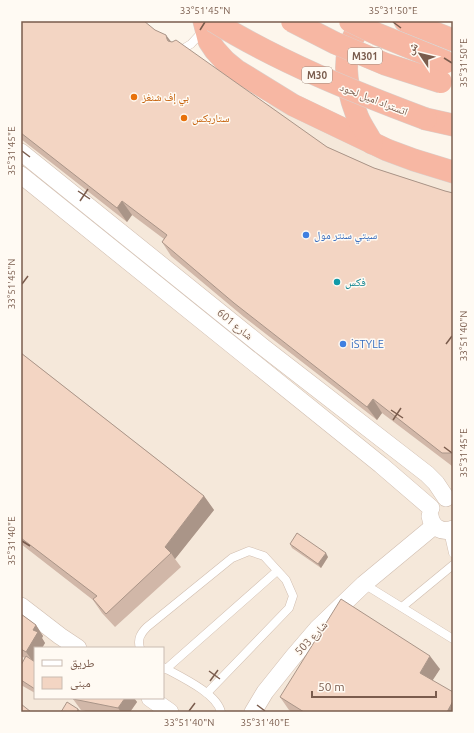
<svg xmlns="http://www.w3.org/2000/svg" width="474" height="733" viewBox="0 0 474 733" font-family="Ubuntu,'Noto Naskh Arabic',sans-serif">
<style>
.residential{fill:#f5e8da;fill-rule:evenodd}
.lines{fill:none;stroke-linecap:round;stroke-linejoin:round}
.service-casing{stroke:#d1beb0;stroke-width:9}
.minor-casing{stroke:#d1beb0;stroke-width:18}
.motorway-casing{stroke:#dad1cd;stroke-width:23}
.service{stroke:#fff;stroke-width:8}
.minor{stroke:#fff;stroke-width:17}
.motorway{stroke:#f7b7a3;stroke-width:22}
.motorway-bridge-casing{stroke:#dad1cd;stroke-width:23;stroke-linecap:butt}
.motorway-bridge{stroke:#f7b7a3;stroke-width:22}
.wall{fill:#d1b7a8}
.shaded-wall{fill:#aa9588}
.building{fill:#f3d5c3;stroke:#aa9588}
.ticks{fill:none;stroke:#7a5c4d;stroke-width:1.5}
.food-dot{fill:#e8710a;stroke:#fffaf3;stroke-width:1.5}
.shop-dot{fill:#3f7fe0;stroke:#fffaf3;stroke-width:1.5}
.culture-dot{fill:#0f9aa8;stroke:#fffaf3;stroke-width:1.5}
.labels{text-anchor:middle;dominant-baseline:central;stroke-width:3;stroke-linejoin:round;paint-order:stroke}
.shield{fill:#fffaf3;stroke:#a28b7f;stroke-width:1}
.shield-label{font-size:10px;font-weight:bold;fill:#7a5c4d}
.food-label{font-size:11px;fill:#c56008;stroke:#fffaf3;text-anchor:start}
.street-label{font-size:11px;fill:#7a5c4d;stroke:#fffaf3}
.shop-label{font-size:11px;fill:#366cbe;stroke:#fffaf3;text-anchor:start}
.culture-label{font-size:11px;fill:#0d838f;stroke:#fffaf3;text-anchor:start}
.neatline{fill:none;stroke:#7a5c4d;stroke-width:1.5}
.ticks-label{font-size:10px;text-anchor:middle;fill:#7a5c4d}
</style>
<rect width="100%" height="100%" fill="#fdf6ec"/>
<path class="residential" d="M21,21L331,125L453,177V712H21ZM35,648H163V698H35Z"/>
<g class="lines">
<g class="service-casing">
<g id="service">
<polyline points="181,50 191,44 203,31"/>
<polyline points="448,531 453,553"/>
<polyline points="364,584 453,639"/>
<polyline points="402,607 453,565"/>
<path d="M140,648C137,639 141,633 147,627L232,558L249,551L264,556L286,580L293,596L289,608L207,693"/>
<path d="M163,667C179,676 217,693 221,712"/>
<polyline points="166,669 277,571"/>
</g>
</g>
<g class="minor-casing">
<g id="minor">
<polyline points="21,152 263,347 427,474 436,483 446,498"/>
<polyline points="21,175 381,465 431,508"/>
<path d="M430,516C432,528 442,533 453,529"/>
<polyline points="21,606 60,636 78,648"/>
<polyline points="150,698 170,712"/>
<polyline points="253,712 265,692 293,657 317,629 364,584 434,526"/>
</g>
</g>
<g class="motorway-casing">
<g id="motorway">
<polyline points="204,21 209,41 215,50 225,61 236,70 293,105 387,150 414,160 453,172"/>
<path d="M363,21C344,47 343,70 352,101C354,107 356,113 358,118C362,127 368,135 372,143"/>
<polyline points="405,21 453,40"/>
<polyline points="426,119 453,125"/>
</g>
</g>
<use href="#service" class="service"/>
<use href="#minor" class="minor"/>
<use href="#motorway" class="motorway"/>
<g class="motorway-bridge-casing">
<g id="motorway-bridge">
<path d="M213,21C279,62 354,92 426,119"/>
<polyline points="292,21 335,43 385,64 441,82"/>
<polyline points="350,21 377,34 446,62"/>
</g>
</g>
<use href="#motorway-bridge" class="motorway-bridge"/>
</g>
<g class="wall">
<polygon points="21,21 155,30 171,42 327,147 374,168 445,191 453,193 453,467 452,466 382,413 377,420 244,317 171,256 162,242 164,239 132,215 127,222 53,164 21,139"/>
<polygon points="21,353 204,496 214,510 175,559 181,567 115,627 102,613 93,600 21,544"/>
<polygon points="290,544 328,557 321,568 292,548"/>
<polygon points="21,614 36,625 43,636 42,638 45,643 42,648 35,648 35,693 21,685 21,665 25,658 21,656"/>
<polygon points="440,669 432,680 453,712 292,712 289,710 280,697"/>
<polygon points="74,698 134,698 137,702 130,712 91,712 81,710 73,699"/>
</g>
<g class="shaded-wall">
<polygon points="166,35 176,48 167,39"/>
<polygon points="122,201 132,215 127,222 117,208"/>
<polygon points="373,399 382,413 377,420 367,407"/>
<polygon points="204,496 214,510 175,559 171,553 165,547"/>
<polygon points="326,553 328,557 321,568 318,564"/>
<polygon points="36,625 43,636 42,638 45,643 42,648 35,648 35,661 34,663 26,652 33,630"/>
<polygon points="430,656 440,669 429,686 420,673"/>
<polygon points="125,698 134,698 137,702 130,712 121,712 118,708"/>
<polygon points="453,701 453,712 447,712"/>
<polygon points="78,709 81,712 77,712"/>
</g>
<g class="building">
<polygon points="21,21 144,21 155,30 166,35 167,39 168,41 172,42 176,40 327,147 374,168 445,191 453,193 453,453 442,453 373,399 367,407 234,303 162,242 167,235 122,201 117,208 21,133"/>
<polygon points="21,353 204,496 165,547 171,553 106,614 93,599 97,596 21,538"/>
<polygon points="297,533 326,553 318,564 290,544"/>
<polygon points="341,599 430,656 420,673 453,692 453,701 447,712 304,712 280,697"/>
<polygon points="21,614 36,625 33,630 38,632 26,652 21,649"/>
<polygon points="26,656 35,662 35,689 21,680 21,665"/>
<polygon points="74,698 125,698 118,708 73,699"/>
<polygon points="67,702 78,709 77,712 61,712"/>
<polygon points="21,704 31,712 21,712"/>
</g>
<path class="ticks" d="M393,22L401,28M200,30L205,22M444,58L452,63M22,151L30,157M78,191L90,199M80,201L88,189M22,284L28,276M446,344L452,336M391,410L403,418M393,420L401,408M444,447L452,453M22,541L30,546M209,671L220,679M210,681L218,670M257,705L265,711M189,711L195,703"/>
<g class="food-dot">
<circle cx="134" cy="97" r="4"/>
<circle cx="184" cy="118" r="4"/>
</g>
<g class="shop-dot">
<circle cx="306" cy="235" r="4"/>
<circle cx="343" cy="344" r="4"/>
</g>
<circle class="culture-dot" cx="337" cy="282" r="4"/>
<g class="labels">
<g class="shield">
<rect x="348" y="48" width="34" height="16" rx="3"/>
<rect x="302" y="67" width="30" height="16" rx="3"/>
</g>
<g class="shield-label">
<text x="365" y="56">M301</text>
<text x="317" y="75">M30</text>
</g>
<g class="food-label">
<text x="142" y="97">بي إف شنغز</text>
<text x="192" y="118">ستاربكس</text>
</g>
<g class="street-label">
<text transform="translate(374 99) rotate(21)">اتستراد اميل لحود</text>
<text transform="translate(235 324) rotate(39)">شارع 601</text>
<text transform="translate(311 638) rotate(-47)">شارع 503</text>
</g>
<g class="shop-label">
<text x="314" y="235">سيتي سنتر مول</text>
<text x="351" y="344">iSTYLE</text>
</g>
<g class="culture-label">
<text x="345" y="282">فكس</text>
</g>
</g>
<rect width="474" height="733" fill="none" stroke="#fffaf3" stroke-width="44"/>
<rect x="34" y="647" width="130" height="52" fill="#fffaf3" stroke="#cabbb1"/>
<rect x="42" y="660" width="20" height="6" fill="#ffffff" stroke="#cabbb1"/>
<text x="70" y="667" font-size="12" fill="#7a5c4d">طريق</text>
<rect x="42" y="677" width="20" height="12" fill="#f3d5c3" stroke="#cabbb1"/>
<text x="70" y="687" font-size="12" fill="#7a5c4d">مبنى</text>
<g transform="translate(420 54) rotate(305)" stroke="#fffaf3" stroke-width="3" paint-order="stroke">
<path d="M0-3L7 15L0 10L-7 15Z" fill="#7a5c4d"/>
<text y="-6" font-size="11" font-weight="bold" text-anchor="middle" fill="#7a5c4d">ش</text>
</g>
<path d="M312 691v6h124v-6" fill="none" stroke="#7a5c4d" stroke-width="2"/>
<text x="318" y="691" font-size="12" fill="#7a5c4d" stroke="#fffaf3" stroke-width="3" paint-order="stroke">50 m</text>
<rect x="22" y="22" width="430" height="689" class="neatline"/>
<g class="ticks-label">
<text x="205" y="14">33°51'45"N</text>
<text x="393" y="14">35°31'50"E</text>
<text transform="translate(463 63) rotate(-90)" y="4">35°31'50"E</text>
<text transform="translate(11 151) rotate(-90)" y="4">35°31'45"E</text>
<text transform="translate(11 284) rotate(-90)" y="4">33°51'45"N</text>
<text transform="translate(463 336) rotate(-90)" y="4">33°51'40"N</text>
<text transform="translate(463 453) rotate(-90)" y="4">35°31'45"E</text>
<text transform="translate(11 541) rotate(-90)" y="4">35°31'40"E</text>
<text x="189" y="726">33°51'40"N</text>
<text x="265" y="726">35°31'40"E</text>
</g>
</svg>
